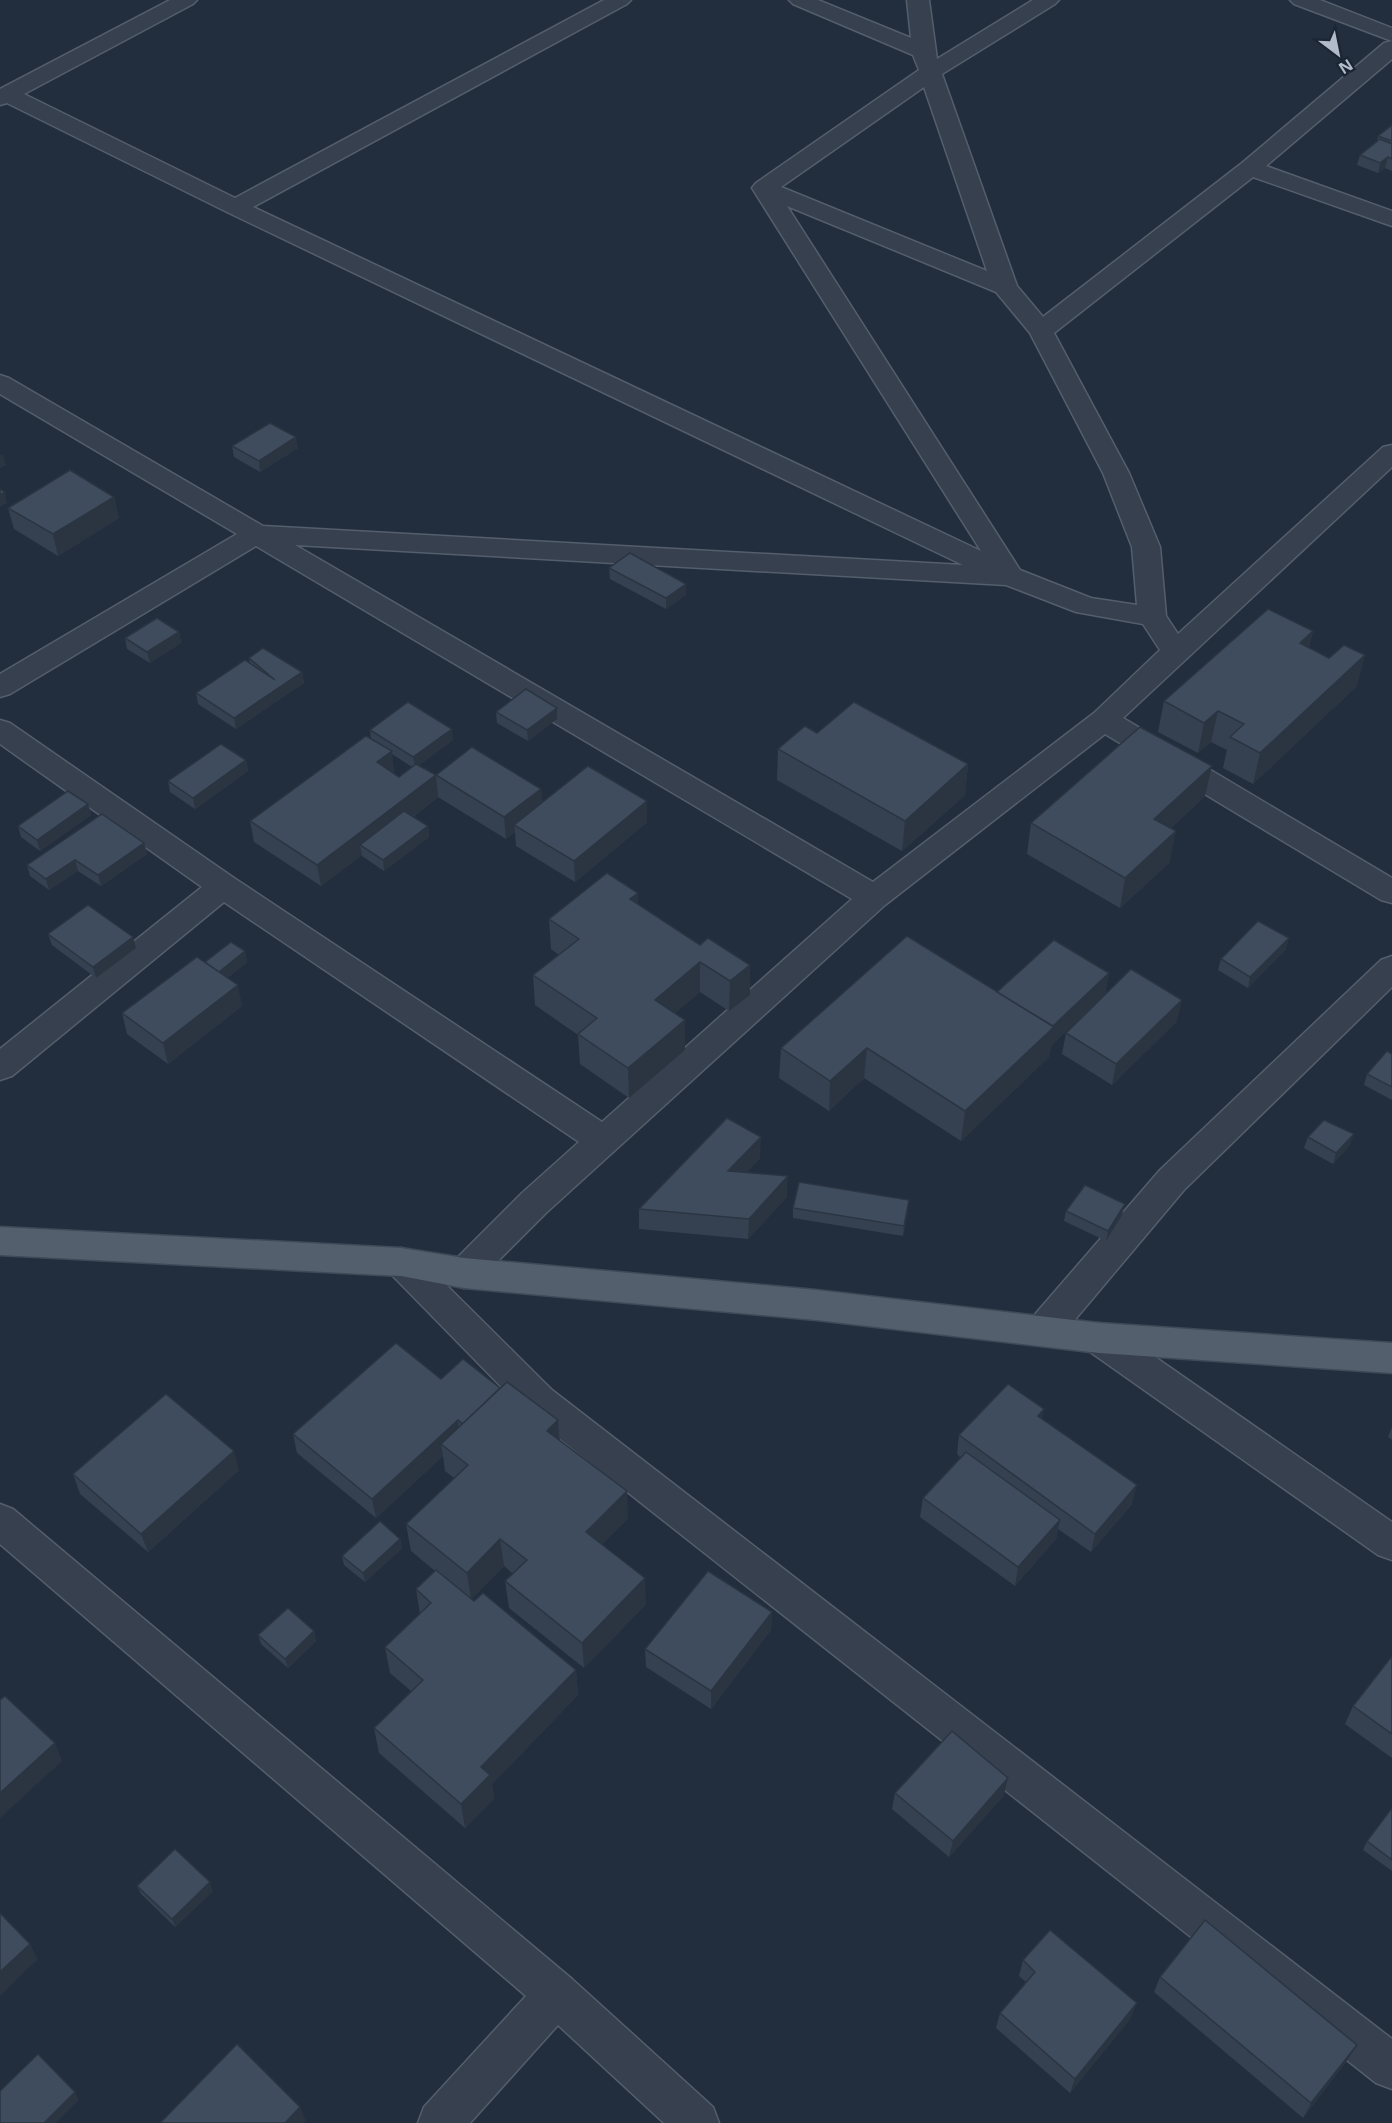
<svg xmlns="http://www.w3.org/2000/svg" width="1392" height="2123" viewBox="0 0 1392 2123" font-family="'Noto Sans',sans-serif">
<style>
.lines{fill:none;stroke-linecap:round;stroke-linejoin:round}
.minor-casing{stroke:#545e6c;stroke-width:3}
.major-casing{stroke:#3f4957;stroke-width:3}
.minor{fill:#36404e;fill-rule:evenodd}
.major{fill:#545f6e;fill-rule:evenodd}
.wall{fill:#354151;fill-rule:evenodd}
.shaded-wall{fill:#2b3542}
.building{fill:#3e4c5e;stroke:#2b3542;stroke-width:1.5}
</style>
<rect width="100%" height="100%" fill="#222e3e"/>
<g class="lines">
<g class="minor-casing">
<g id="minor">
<path d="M170,0H197L193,4L24,94L235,198L604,0H631L627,4L253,207L981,551L752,188L756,183L919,70L913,55L793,4L789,0H818L911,38L907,0H929L937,59L1033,0H1059L1055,4L942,74L1017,286L1043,317L1242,163L1384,43L1392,41V59L1266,166L1392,211V226L1253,177L1054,333L1129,473L1160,547L1166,616L1178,634L1383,447L1392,445V467L1123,718L1392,878V903L1381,900L1105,734L885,905L546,1213L476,1283L464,1288L452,1283L446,1273L452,1263L522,1193L579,1142L224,902L12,1076L0,1080V1049L202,887L0,744V720L10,723L234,878L602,1122L852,899L256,546L10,694L0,697V674L237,534L0,394V375L9,378L263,526L963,565L227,212L7,103L0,105V89ZM924,87L987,271L781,187ZM787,206L996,292L1030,333L1103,473L1132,547L1137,605L1091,598L1020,570ZM295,545L1006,585L1076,612L1143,624L1160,650L1094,713L873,882Z"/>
<polygon points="1290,0 1320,0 1392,28 1392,41 1294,4"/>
<polygon points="1392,956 1392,987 1184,1190 1057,1341 1044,1345 1031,1341 1026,1330 1031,1319 1160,1170 1381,960"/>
<polygon points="401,1248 413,1252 552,1390 1392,2039 1392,2089 1376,2083 526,1412 389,1272 383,1262 389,1252"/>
<polygon points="1099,1323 1112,1327 1392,1522 1392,1560 1378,1555 1086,1349 1081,1338 1086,1327"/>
<polygon points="0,1504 13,1509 572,1979 713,2107 719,2123 664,2123 558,2025 470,2123 418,2123 424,2107 526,1996 0,1544"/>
</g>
</g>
<g class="major-casing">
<polygon id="major" points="0,1227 401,1248 464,1258 816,1290 1099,1323 1392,1343 1392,1373 1099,1353 816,1320 464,1288 401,1276 0,1255"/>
</g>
<use href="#minor" class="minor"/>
<use href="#major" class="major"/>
</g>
<g class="wall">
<polygon points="1392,125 1392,171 1385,168 1378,173 1357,165 1360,155 1377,142 1378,136"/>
<polygon points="232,446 298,448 260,472 234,457"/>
<polygon points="114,497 119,518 58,556 14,529 8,508"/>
<polygon points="609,568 686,584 686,595 666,609 610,579"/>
<polygon points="1313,631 1309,647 1357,686 1253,784 1223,768 1227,750 1211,742 1198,753 1158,732 1164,701"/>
<polygon points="179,632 181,643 150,663 127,649 125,638"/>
<polygon points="249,658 302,672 304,683 236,729 198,704 196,693 250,664"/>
<polygon points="496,712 557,719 528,741 497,723"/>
<path d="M370,730L453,740L419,765L436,775L541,789L542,803L647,822L575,882L516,846L515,832L506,839L438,797L413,817L428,826L429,837L384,871L362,856V855L321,886L254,842L250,821L371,739ZM392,754L412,767L399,777L394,773Z"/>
<polygon points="817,733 968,764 965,795 902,851 777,780 778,749"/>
<polygon points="246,760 248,771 195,809 170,792 168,781"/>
<polygon points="1205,796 1171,828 1170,862 1120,908 1027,854 1031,823"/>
<polygon points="88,804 91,815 40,851 21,837 18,826"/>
<polygon points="144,843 147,854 101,886 78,871 49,890 30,876 27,865"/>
<polygon points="638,893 638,905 700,945 750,965 750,995 729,1011 700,992 675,1013 685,1050 629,1098 580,1064 578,1035 535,1005 533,975 559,955 551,949 549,919"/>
<polygon points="48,934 136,948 96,978 52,945"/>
<polygon points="1286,949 1248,988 1218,970 1221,959"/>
<polygon points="245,951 247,962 227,978 242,1006 168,1064 127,1034 122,1013 205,962"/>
<polygon points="1109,973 1105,994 1051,1046 1049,1057 961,1141 864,1078 829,1111 779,1078 781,1048 997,992"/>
<polygon points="1177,1021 1112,1085 1062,1054 1066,1033"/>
<polygon points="1392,1054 1392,1100 1364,1085 1367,1074"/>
<polygon points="1308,1137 1350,1145 1333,1164 1304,1148"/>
<polygon points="760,1158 746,1173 787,1197 748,1239 639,1229 639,1209"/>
<polygon points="793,1208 908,1211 903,1236 793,1218"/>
<polygon points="1066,1211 1122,1215 1106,1241 1064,1221"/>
<polygon points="441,1379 500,1388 558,1420 560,1441 628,1518 602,1544 646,1604 584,1668 509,1608 505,1581 513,1574 504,1566 471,1599 576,1670 578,1695 492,1784 494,1799 465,1828 379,1753 374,1728 411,1691 390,1673 385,1647 420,1614 416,1589 435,1571 411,1551 406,1524 454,1478 445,1471 443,1456 376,1518 297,1453 293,1434"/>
<polygon points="1042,1419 1132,1504 1091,1552 1058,1529 1056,1539 1015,1586 920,1517 923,1498 961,1458 957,1454 959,1435"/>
<polygon points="1392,1427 1392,1440 1388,1437"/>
<polygon points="239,1470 148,1552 80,1494 73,1474"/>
<polygon points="400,1539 402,1548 365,1582 344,1565 342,1556"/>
<polygon points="772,1612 771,1630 711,1709 646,1667 645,1649"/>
<polygon points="314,1631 316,1641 288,1668 261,1644 258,1635"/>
<polygon points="1392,1656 1392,1758 1345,1724 1353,1706"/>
<polygon points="895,1793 1004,1795 949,1857 892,1809"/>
<polygon points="1392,1808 1392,1871 1363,1850 1367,1841"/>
<polygon points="137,1886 213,1891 175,1927 141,1894"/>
<polygon points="1023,1960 1131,2018 1070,2093 996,2028 1000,2013 1026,1982 1019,1976"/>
<polygon points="1160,1977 1348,2059 1303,2118 1154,1992"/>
</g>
<g class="shaded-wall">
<polygon points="1388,157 1385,168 1378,173 1380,163"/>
<polygon points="296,437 298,448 260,472 259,461"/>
<polygon points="3,454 6,465 0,468 0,455"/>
<polygon points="5,492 7,503 0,507 0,495"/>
<polygon points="114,497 119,518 58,556 53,534"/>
<polygon points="686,584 686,595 666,609 666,598"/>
<polygon points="1313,631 1305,662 1300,643"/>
<polygon points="179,632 181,643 150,663 147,652"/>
<polygon points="1365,655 1357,686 1253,784 1260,753"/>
<polygon points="302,672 304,683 236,729 234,718"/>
<polygon points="557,708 557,719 528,741 527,730"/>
<polygon points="1218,711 1211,742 1198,753 1204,723"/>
<polygon points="452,729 453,740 415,768 413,757"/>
<polygon points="392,751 394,773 377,762"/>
<polygon points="246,760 248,771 195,809 193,798"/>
<polygon points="968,764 965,795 902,851 905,821"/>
<polygon points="1212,766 1205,796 1148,849 1154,819"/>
<polygon points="436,775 438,797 368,851 360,845 362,855 321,886 317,865"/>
<polygon points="541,789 542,810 514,825 515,832 506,839 504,817"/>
<polygon points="647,801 647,822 575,882 574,861"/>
<polygon points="88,804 91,815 40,851 37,840"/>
<polygon points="428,826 429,837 384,871 383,860"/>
<polygon points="1176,831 1170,862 1120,908 1125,878"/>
<polygon points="144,843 147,854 101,886 98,875"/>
<polygon points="75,860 78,871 49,890 46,879"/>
<polygon points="638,893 639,923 630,899"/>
<polygon points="133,937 136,948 96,978 93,967"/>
<polygon points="1289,938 1286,949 1248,988 1250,977"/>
<polygon points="245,951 247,962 215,987 212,976"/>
<polygon points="700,962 700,992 655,1030 655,1000"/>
<polygon points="750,965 750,995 729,1011 730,981"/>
<polygon points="1109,973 1105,994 1051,1046 1049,1057 961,1141 965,1111"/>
<polygon points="238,985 242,1006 168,1064 163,1043"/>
<polygon points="1182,1000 1177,1021 1112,1085 1116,1064"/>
<polygon points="685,1020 685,1050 629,1098 628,1068"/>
<polygon points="867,1048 864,1078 829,1111 830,1081"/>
<polygon points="1354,1134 1350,1145 1333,1164 1336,1153"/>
<polygon points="761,1137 760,1158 728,1192 728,1171"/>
<polygon points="788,1176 787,1197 748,1239 749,1219"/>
<polygon points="909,1200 908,1211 903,1236 904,1226"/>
<polygon points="1125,1204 1122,1215 1106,1241 1108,1231"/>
<polygon points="1044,1409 1040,1428 1038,1416"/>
<polygon points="458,1420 460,1439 441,1444 443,1456 376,1518 372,1499"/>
<polygon points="558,1420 560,1448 547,1431"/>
<polygon points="234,1451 239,1470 148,1552 141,1534"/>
<polygon points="1137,1485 1132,1504 1091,1552 1095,1534"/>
<polygon points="627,1491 628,1518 588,1559 586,1532"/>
<polygon points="1060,1520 1056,1539 1015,1586 1018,1567"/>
<polygon points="400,1539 402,1548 365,1582 363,1573"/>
<polygon points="500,1539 504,1566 471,1599 467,1573"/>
<polygon points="645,1578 646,1604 584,1668 582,1643"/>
<polygon points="772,1612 771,1630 711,1709 711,1691"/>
<polygon points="314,1631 316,1641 288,1668 285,1659"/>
<polygon points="576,1670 578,1695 492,1784 494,1799 465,1828 461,1804 481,1767"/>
<polygon points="55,1743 62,1761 0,1818 0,1793"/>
<polygon points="1008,1778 1004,1795 949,1857 953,1841"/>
<polygon points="210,1882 213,1891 175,1927 172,1919"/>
<polygon points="30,1944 38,1959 0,1996 0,1972"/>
<polygon points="1137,2003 1131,2018 1070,2093 1075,2079"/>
<polygon points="1357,2045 1348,2059 1303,2118 1311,2103"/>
<polygon points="75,2092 79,2100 56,2123 44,2123"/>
<polygon points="300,2107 306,2121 303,2123 285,2123"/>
</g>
<g class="building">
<polygon points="1392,125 1392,141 1378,136"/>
<polygon points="1380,139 1392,144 1392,159 1388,157 1380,163 1360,155"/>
<polygon points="270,423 296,437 259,461 232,446"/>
<polygon points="70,470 114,497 53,534 8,508"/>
<polygon points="0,489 5,492 0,495"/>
<polygon points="630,553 686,584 666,598 609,568"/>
<polygon points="1268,609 1313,631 1300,643 1329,658 1344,645 1365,655 1260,753 1230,737 1244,724 1218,711 1204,723 1164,701"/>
<polygon points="157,618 179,632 147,652 125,638"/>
<polygon points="263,648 302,672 234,718 196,693 245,660 275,680 249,658"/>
<polygon points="526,689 557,708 527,730 496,712"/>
<polygon points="408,702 452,729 413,757 370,730"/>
<polygon points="854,702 968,764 905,821 778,749 805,726 817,733"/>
<polygon points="1140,727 1212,766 1154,819 1176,831 1125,878 1031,823"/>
<polygon points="366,736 392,751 377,762 399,777 416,764 436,775 472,747 541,789 504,817 436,775 317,865 250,821"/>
<polygon points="221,744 246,760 193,798 168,781"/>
<polygon points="588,766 647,801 574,861 514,825"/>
<polygon points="68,791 88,804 37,840 18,826"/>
<polygon points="404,811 428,826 383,860 360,845"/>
<polygon points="102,814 144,843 98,875 75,860 46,879 27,865"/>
<polygon points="607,873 638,893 630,899 700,945 708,938 750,965 730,981 700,962 655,1000 685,1020 628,1068 578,1034 597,1018 533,975 579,939 549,919"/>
<polygon points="88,905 133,937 93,967 48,934"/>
<polygon points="1258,921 1289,938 1250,977 1221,959"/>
<polygon points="907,936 1054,1027 965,1111 867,1048 830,1081 781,1048"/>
<polygon points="1054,940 1109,973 1053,1026 997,992"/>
<polygon points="231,942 245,951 219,972 205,962"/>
<polygon points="197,957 238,985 163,1043 122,1013"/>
<polygon points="1131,969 1182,1000 1116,1064 1066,1033"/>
<polygon points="1387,1051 1392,1054 1392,1087 1367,1074"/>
<polygon points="727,1118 761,1137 728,1171 788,1176 749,1219 639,1209"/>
<polygon points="1324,1120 1354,1134 1336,1153 1308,1137"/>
<polygon points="799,1182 909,1200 904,1226 793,1208"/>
<polygon points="1085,1185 1125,1204 1108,1231 1066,1211"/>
<polygon points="396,1343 441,1379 463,1359 500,1388 463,1424 458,1420 372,1499 293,1434"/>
<polygon points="507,1382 558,1420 547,1431 627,1491 586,1532 645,1578 582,1643 505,1581 527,1560 500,1539 467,1573 406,1524 468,1465 441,1444"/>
<polygon points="1008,1384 1044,1409 1038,1416 1137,1485 1095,1534 959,1435"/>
<polygon points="166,1394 234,1451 141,1534 73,1474"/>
<polygon points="966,1452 1060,1520 1018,1567 923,1498"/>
<polygon points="380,1521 400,1539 363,1573 342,1556"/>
<polygon points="436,1570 474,1601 483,1593 576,1670 481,1767 490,1775 461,1804 374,1728 423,1680 385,1647 431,1603 416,1589"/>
<polygon points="708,1571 772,1612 711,1691 645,1649"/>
<polygon points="288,1608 314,1631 285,1659 258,1635"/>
<polygon points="1392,1656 1392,1734 1353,1706"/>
<polygon points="5,1696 55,1743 0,1793 0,1700"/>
<polygon points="952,1731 1008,1778 953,1841 895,1793"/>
<polygon points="1392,1808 1392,1860 1367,1841"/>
<polygon points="175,1849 210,1882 172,1919 137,1886"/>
<polygon points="0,1913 30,1944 0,1972"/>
<polygon points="1205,1920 1357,2045 1311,2103 1160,1977"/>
<polygon points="1050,1930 1137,2003 1075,2079 1000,2013 1035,1972 1023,1960"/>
<polygon points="237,2044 300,2107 285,2123 160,2123"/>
<polygon points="38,2054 75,2092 44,2123 0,2123 0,2091"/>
</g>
<g transform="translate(1338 54) rotate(148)" stroke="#1b2533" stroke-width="4.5" paint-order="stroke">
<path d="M0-4.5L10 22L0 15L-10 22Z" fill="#b2bbca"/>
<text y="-9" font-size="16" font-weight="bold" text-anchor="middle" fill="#b2bbca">N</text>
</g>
</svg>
